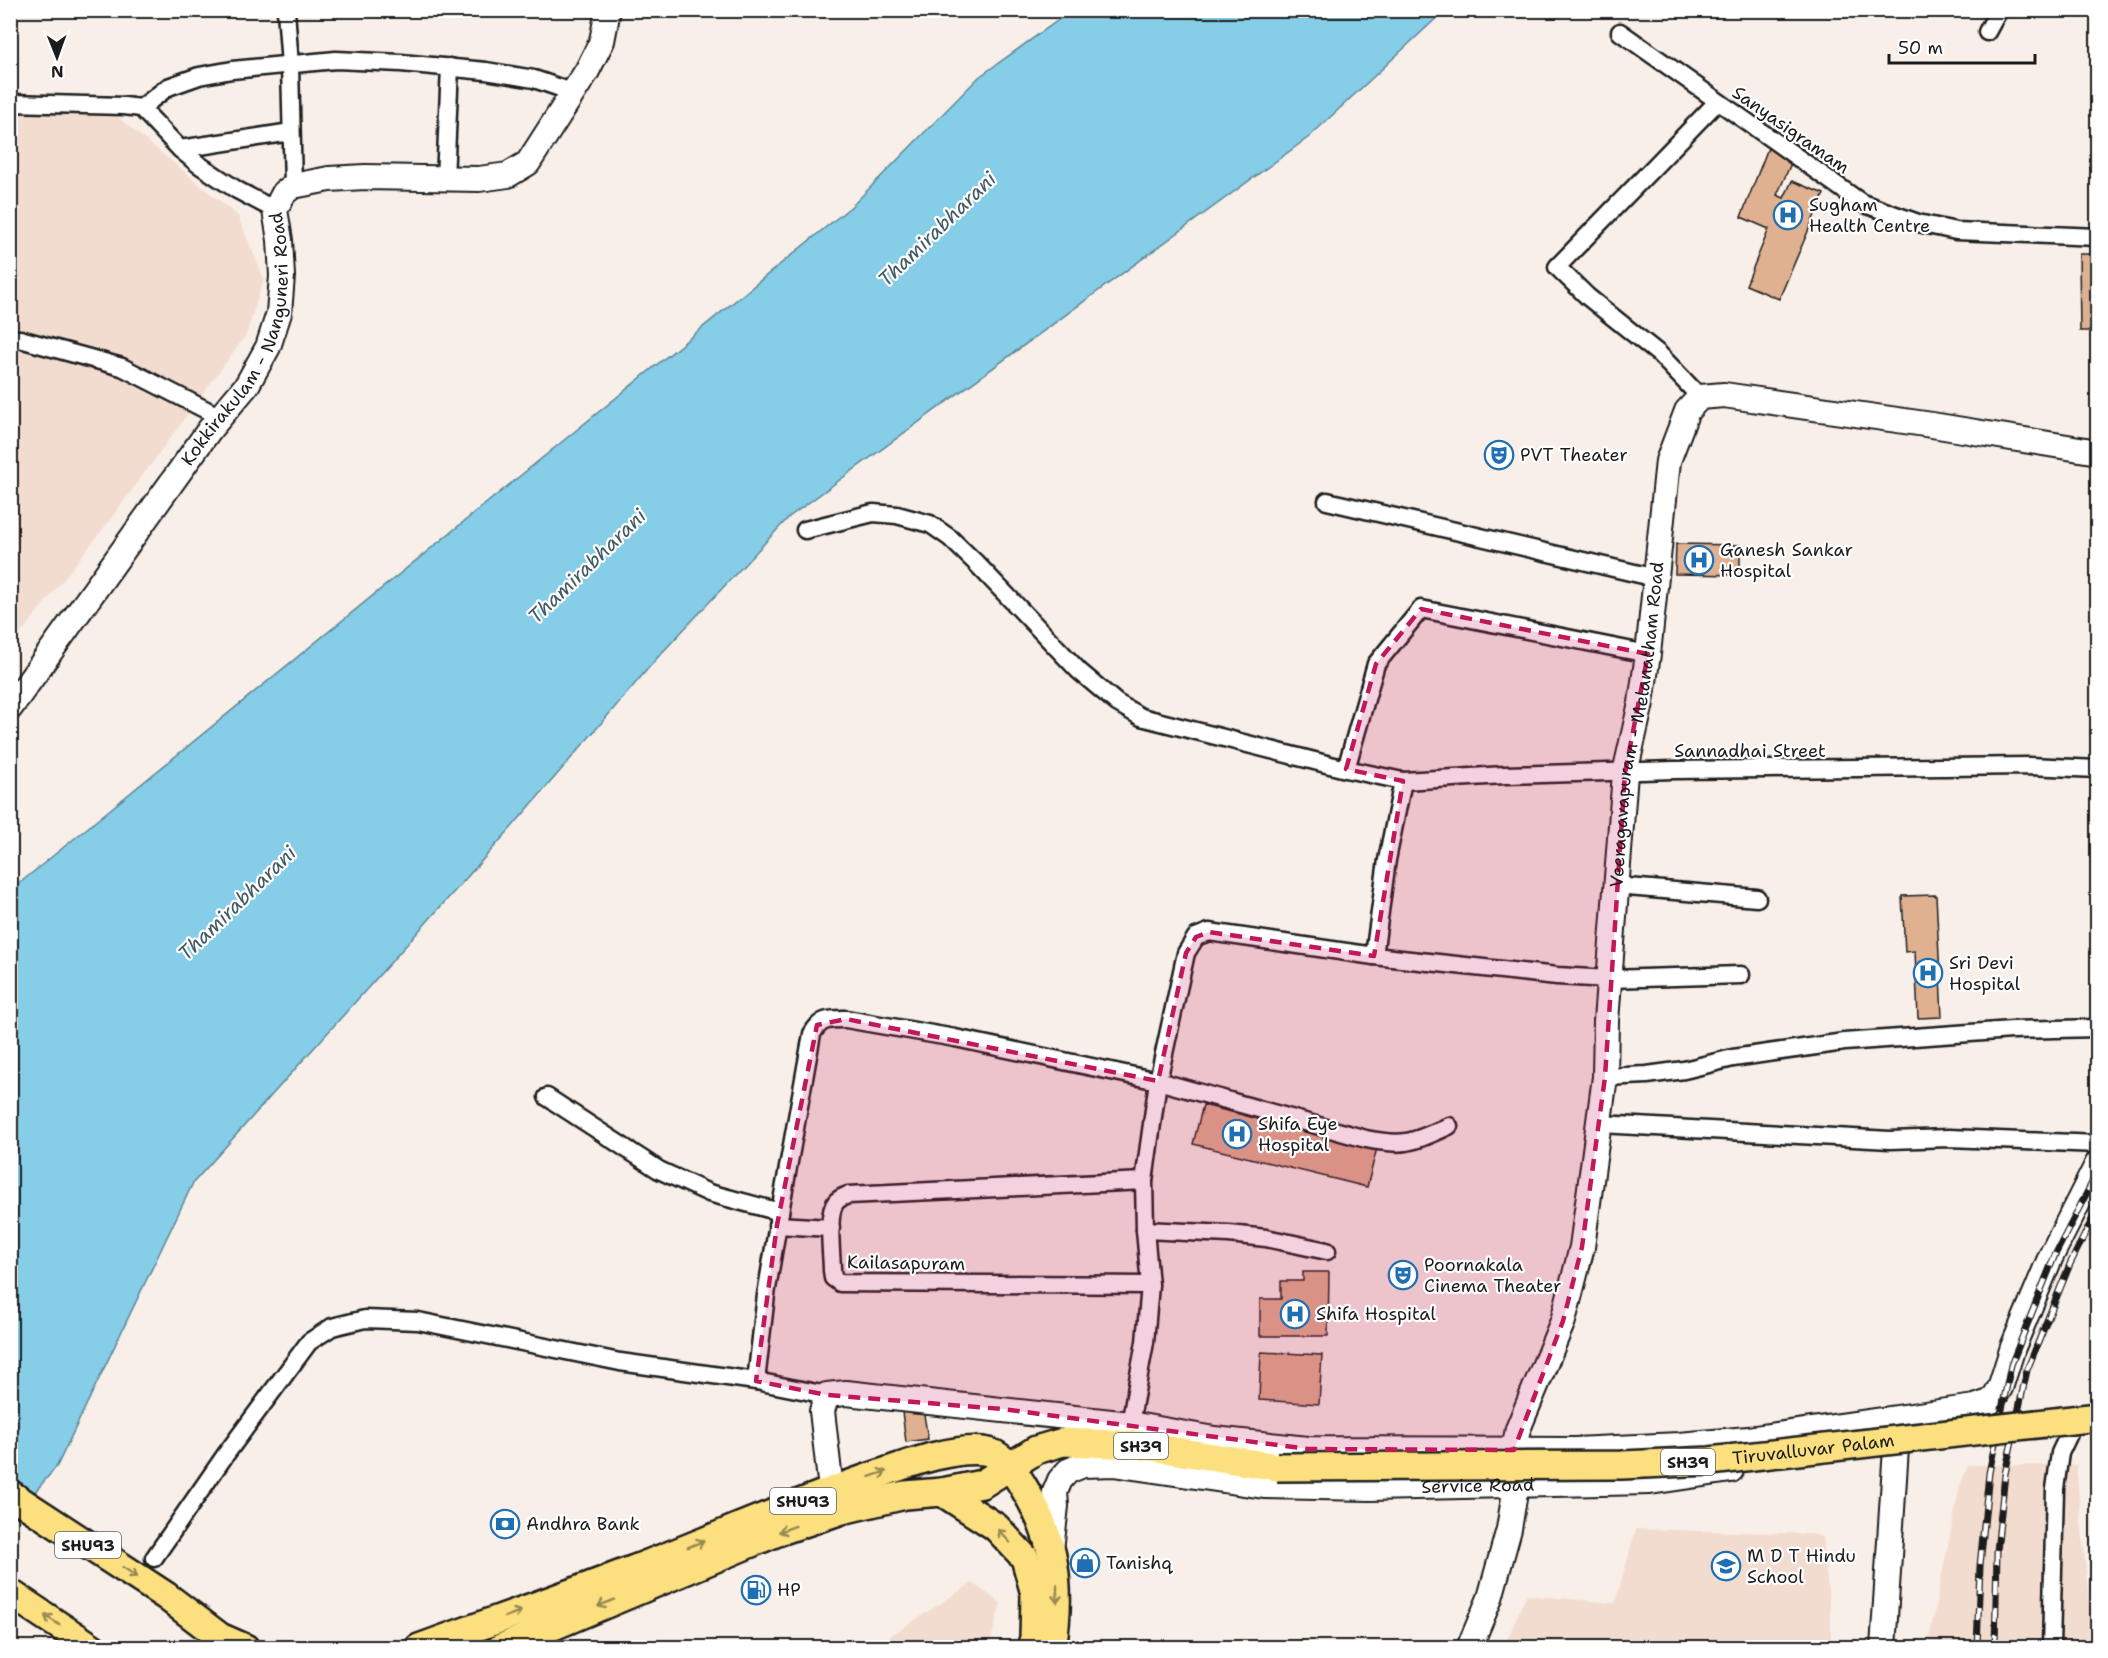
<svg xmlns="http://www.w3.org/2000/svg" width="2108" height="1658" viewBox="0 0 2108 1658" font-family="'Shantell Sans',sans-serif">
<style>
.built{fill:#f2dccf}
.water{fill:#86cde8;stroke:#5c8696;stroke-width:1.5}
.building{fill:#e0b191;stroke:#1c1c1c;stroke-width:1.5}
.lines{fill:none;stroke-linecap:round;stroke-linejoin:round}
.street-casing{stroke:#1c1c1c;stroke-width:21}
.secondary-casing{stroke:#1c1c1c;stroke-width:28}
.primary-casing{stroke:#1c1c1c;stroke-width:32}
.street{stroke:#fff;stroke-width:16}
.secondary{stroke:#fff;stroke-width:24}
.primary{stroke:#fce080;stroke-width:27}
.rail-casing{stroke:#1c1c1c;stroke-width:7}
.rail{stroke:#fff;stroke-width:4.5;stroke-dasharray:14;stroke-linecap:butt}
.primary-bridge-casing{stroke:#1c1c1c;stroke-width:32;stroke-linecap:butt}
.primary-bridge{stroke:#fce080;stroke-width:27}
.oneway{stroke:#978853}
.marked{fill:#c2185b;fill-opacity:0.2;stroke:#c2185b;stroke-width:4.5;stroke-dasharray:12 8;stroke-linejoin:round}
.labels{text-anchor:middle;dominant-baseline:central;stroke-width:4.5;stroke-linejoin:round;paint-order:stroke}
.shield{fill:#fff;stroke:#606060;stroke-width:1.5}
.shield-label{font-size:16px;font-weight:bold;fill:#1c1c1c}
.street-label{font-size:18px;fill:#1c1c1c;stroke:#fff}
.poi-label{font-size:18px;fill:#1c1c1c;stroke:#fff;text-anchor:start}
.water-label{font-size:20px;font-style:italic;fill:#415a63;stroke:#fff}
</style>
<rect width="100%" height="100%" fill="#f9efe9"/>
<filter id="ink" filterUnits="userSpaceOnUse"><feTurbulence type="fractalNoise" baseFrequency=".0167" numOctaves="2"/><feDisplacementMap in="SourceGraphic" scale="12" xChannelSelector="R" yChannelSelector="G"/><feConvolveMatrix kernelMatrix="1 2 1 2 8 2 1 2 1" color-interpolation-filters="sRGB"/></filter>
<g filter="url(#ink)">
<g class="built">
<polygon points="11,114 114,114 238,216 264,279 246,335 107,524 11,646"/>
<polygon points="1968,1465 2076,1465 2093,1647 1927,1648 1960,1486"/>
<polygon points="1636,1529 1811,1534 1823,1537 1831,1621 1831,1647 1504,1647 1526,1595 1615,1603"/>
<polygon points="972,1583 1001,1603 989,1647 873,1647"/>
</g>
<polygon class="water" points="1071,11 1444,11 1309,137 789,517 658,657 512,827 193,1183 57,1466 11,1520 11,890 853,205 979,77"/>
<g class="building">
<polygon points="1768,148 1793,159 1777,195 1784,198 1792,181 1824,194 1779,299 1746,285 1769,229 1741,217"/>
<polygon points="2079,254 2098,254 2098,331 2080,331"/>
<polygon points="1676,544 1740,545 1740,575 1675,574"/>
<polygon points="1936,895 1942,1017 1918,1018 1915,951 1905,952 1902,896"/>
<polygon points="1203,1105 1377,1148 1367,1187 1193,1144"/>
<polygon points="1303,1272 1329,1272 1328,1336 1260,1336 1260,1299 1281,1299 1281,1281 1303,1281"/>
<polygon points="1261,1352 1322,1355 1319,1404 1259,1400"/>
<polygon points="923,1409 928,1439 906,1442 902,1412"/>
</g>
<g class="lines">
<g class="street-casing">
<g id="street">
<polyline points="286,10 290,66 293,186"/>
<polyline points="1620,32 1862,203 1918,223 1956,231 2098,237"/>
<polyline points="1987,32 1999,10"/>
<polyline points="10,103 124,106 141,108 180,149 198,164 237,190 275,210"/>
<polyline points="141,108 168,87 199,76 232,70 336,60 401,63 486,71 534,79 572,92"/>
<polyline points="180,149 291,132"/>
<polyline points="445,179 450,67"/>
<polyline points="10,339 20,339 122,367 220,417"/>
<polyline points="1700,397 1659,354 1588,297 1557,267 1717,102"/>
<polyline points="1327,501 1656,578"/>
<polyline points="805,530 873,513 897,515 930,524 950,538 976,563 1079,671 1117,703 1141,717 1346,769 1403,781 1387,860 1374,956"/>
<polyline points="1346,769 1376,664 1421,609 1648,654"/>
<polyline points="1403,781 1505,775 1674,770 2029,766 2098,769"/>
<polyline points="1616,886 1757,898"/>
<polyline points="1605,1077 1647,1075 1684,1070 1733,1058 1844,1042 2012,1030 2098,1028"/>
<path d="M547,1097L659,1170L709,1193L780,1212L812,1034C821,1018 829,1019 846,1019L955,1038L1158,1081L1144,1181L1145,1230L1150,1285L1145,1342L1130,1424"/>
<polyline points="1600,1124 1890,1140 1949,1138 2098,1144"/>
<path d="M1449,1126C1413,1142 1406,1147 1366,1139L1158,1081L1186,953L1196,937L1209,932L1374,956L1557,976L1609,979L1741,975"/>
<path d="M1144,1181L848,1195C843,1197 839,1198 836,1202C826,1214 832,1255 832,1270L833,1278L840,1283L1150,1285"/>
<polyline points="777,1225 831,1228"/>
<polyline points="1145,1230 1229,1234 1266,1238 1327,1251"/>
<polyline points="756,1381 827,1395"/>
<polyline points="154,1558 226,1454 309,1342 332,1327 365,1319 418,1321 620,1362 756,1381 766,1295 780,1212"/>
<polyline points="2051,1648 2055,1489 2060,1453 2069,1434"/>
</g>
</g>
<g class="secondary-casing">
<g id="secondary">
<path id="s1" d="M10,708L210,429L247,385L268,347L279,313L282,276L280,240L275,210L284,193L293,186L329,179L365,177L479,179L508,175L528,163L587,71L602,41L608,10"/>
<polyline points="831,1490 822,1411 827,1395 846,1393 1130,1424 1214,1439 1308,1449 1575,1450 1679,1445 1748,1439 1975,1407 1992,1401 2000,1388 2013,1347 2051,1256 2098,1163"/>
<path id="s2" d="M1051,1550L1056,1506L1055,1492L1060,1480L1068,1471L1083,1465L1113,1464L1264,1486L1370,1488L1650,1482L1731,1470"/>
<path id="s3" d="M1469,1648L1490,1598L1509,1529L1516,1486L1514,1450L1518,1429L1563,1321L1582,1247L1605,1077L1606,1021L1625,773L1641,703L1648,654L1668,461L1687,411L1700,397L1724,395L1932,425L2098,452"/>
<polyline points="1883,1648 1896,1448 1900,1422"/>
</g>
</g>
<g class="primary-casing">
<g id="primary">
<polyline points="942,1492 982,1484 1036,1450 1063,1442 1138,1445 1277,1467"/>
<polyline points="10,1494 166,1596 220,1637 245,1648"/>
<polyline points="10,1593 93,1648"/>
<path d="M419,1648C490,1622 562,1597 632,1570C716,1538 797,1501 882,1473C910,1463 960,1445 989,1452C1006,1457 1015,1473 1023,1486C1056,1540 1062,1587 1052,1648"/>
<polyline points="501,1648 780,1531 842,1510 905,1495 942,1492 996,1527 1025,1558 1035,1594 1034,1638 1031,1648"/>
</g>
</g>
<use href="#street" class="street"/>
<use href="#secondary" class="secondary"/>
<use href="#primary" class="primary"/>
<g class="rail-casing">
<g id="rail">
<polyline points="1977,1648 1980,1566 1989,1473 2011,1365 2055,1255 2098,1171"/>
<polyline points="1995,1648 1997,1551 2005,1474 2027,1370 2070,1264 2098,1208"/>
</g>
</g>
<use href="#rail" class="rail"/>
<g class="primary-bridge-casing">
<g id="primary-bridge">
<path id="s4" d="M1277,1467L1622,1465L1710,1461L2098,1417"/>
</g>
</g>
<use href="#primary-bridge" class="primary-bridge"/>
</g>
<defs><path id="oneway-shaft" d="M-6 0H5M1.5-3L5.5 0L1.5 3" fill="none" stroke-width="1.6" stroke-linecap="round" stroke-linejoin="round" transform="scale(1.5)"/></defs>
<g class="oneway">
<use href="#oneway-shaft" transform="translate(878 1474) rotate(-18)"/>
<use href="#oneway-shaft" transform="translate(787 1529) rotate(160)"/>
<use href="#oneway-shaft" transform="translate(1004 1536) rotate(-134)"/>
<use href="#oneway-shaft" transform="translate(696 1544) rotate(-22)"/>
<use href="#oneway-shaft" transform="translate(130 1572) rotate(33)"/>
<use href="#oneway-shaft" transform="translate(1057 1594) rotate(90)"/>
<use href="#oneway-shaft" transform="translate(606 1603) rotate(157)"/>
<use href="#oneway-shaft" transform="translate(513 1614) rotate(-20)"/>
<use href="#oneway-shaft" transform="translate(52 1620) rotate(-147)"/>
</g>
</g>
<path class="marked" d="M1421,609L1648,654L1625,773L1605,1077L1582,1247L1563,1321L1514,1450L1308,1449L1002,1409L827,1395L756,1381L777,1225L817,1025L846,1019L1158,1081L1186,953L1196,937L1209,932L1374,956L1403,781L1346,769L1376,664Z"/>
<defs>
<g id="hospital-ring" transform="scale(1.5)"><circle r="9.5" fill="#fff" stroke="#1f6fb2" stroke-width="1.5"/><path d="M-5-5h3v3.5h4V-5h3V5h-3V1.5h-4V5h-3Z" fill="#1f6fb2"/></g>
<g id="theatre-ring" transform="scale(1.5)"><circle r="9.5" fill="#fff" stroke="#1f6fb2" stroke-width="1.5"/><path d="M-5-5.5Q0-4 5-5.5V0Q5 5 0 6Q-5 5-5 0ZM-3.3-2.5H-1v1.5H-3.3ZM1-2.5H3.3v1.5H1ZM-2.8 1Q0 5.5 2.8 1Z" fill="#1f6fb2"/></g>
<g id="bank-ring" transform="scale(1.5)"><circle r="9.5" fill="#fff" stroke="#1f6fb2" stroke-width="1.5"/><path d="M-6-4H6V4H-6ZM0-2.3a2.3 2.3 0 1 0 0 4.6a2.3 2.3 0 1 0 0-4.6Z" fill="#1f6fb2"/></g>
<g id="shop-ring" transform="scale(1.5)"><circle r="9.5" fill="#fff" stroke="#1f6fb2" stroke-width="1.5"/><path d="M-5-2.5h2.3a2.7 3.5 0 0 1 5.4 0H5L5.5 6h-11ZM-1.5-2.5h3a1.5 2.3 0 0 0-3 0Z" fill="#1f6fb2"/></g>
<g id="school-ring" transform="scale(1.5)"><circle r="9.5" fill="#fff" stroke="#1f6fb2" stroke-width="1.5"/><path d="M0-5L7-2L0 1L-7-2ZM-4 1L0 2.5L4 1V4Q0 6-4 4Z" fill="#1f6fb2"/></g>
<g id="fuel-ring" transform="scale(1.5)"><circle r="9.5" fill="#fff" stroke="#1f6fb2" stroke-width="1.5"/><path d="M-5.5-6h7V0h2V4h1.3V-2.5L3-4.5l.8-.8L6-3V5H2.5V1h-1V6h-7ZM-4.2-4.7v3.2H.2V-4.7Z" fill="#1f6fb2"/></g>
</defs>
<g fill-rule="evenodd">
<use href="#hospital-ring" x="1788" y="215"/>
<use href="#theatre-ring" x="1499" y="455"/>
<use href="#hospital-ring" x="1699" y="560"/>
<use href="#hospital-ring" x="1928" y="973"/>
<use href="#hospital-ring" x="1237" y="1134"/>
<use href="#theatre-ring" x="1403" y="1275"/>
<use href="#hospital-ring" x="1295" y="1314"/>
<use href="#bank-ring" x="505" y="1524"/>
<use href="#shop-ring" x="1085" y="1563"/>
<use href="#school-ring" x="1726" y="1566"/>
<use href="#fuel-ring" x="756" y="1590"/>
</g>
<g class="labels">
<g class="shield">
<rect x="1114" y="1433" width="54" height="26" rx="4.5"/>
<rect x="1661" y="1449" width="54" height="26" rx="4.5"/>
<rect x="770" y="1488" width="66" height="26" rx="4.5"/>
<rect x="55" y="1532" width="66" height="26" rx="4.5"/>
</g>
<g class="shield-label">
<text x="1141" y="1446">SH39</text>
<text x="1688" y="1462">SH39</text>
<text x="803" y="1501">SHU93</text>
<text x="88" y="1545">SHU93</text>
</g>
<g class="street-label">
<text transform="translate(1791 130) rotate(35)">Sanyasigramam</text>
<text stroke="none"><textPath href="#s1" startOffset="441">Kokkirakulam - Nanguneri Road</textPath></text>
<text stroke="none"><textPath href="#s3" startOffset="946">Veeragavapuram - Melanatham Road</textPath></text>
<text x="1750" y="751">Sannadhai Street</text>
<text transform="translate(906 1263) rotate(1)">Kailasapuram</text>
<text stroke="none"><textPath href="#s4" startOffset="537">Tiruvalluvar Palam</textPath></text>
<text stroke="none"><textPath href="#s2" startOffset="496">Service Road</textPath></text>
</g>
<g class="poi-label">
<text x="1809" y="205">Sugham<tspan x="1809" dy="21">Health Centre</tspan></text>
<text x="1520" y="455">PVT Theater</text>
<text x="1720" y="550">Ganesh Sankar<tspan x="1720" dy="21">Hospital</tspan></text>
<text x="1949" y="963">Sri Devi<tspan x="1949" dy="21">Hospital</tspan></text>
<text x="1258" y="1124">Shifa Eye<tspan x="1258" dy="21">Hospital</tspan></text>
<text x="1424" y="1265">Poornakala<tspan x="1424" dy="21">Cinema Theater</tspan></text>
<text x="1316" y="1314">Shifa Hospital</text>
<text x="526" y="1524">Andhra Bank</text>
<text x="1747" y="1556">M D T Hindu<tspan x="1747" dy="21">School</tspan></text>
<text x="1106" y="1563">Tanishq</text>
<text x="777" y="1590">HP</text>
</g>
<g class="water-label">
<text transform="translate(937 229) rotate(-44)">Thamirabharani</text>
<text transform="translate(587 566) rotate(-44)">Thamirabharani</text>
<text transform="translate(237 903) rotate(-44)">Thamirabharani</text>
</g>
</g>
<rect width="2108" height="1658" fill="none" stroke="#fff" stroke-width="36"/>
<rect x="18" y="18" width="2072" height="1622" fill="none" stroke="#1c1c1c" stroke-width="2" filter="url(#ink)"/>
<g transform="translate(57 57) rotate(179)" stroke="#ffffff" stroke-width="4.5" paint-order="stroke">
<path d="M0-4.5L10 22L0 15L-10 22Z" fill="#1c1c1c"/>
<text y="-9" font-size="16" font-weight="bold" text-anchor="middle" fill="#1c1c1c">N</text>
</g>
<path d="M1889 54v9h146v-9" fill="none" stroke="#1c1c1c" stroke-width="3"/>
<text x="1898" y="54" font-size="18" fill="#1c1c1c" stroke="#ffffff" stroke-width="4.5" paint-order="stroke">50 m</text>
</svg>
